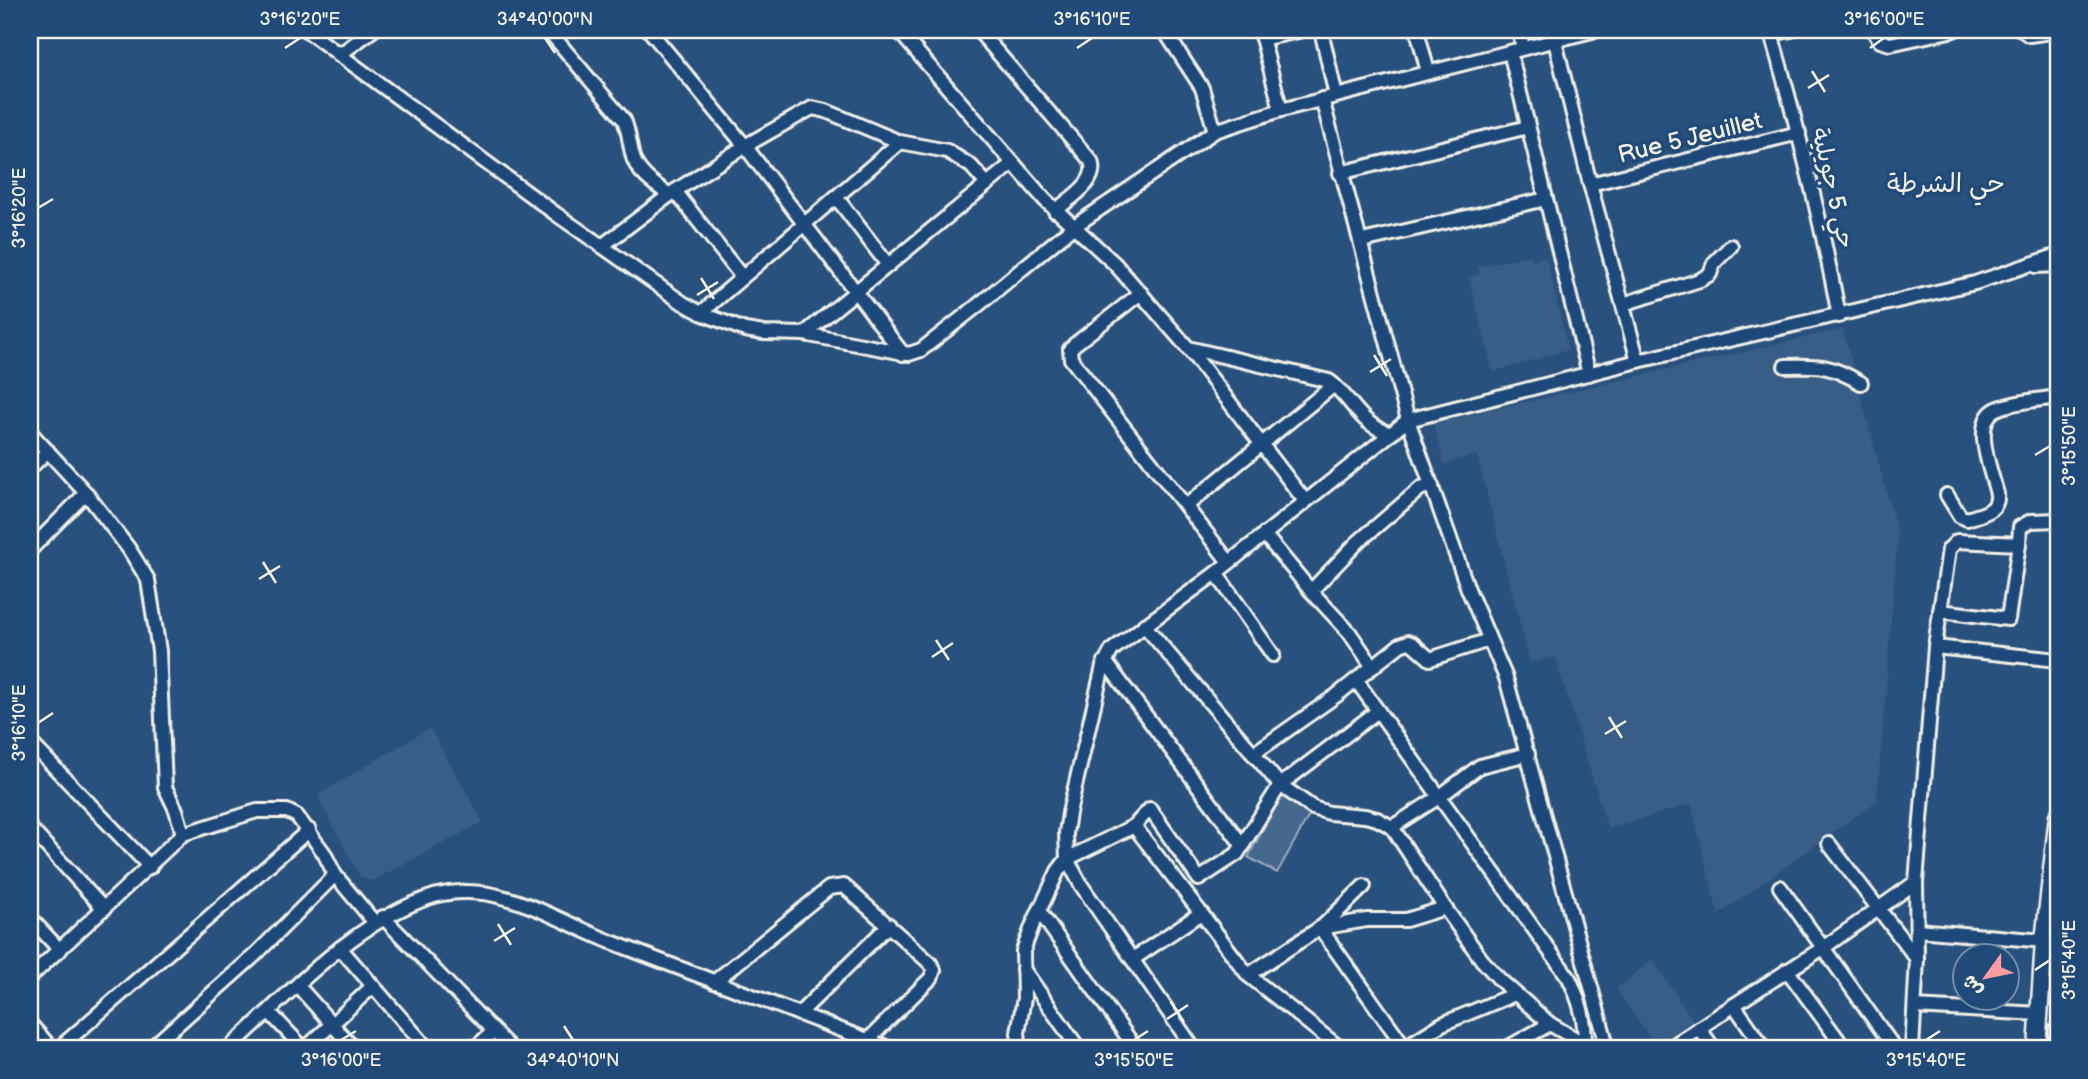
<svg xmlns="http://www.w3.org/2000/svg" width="2088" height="1079" viewBox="0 0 2088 1079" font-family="'Balsamiq Sans','Playpen Sans Arabic',sans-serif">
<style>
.built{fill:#375d86}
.pitch{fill:#45688e;stroke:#9cacbb;stroke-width:2}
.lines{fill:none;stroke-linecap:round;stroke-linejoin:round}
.minor-casing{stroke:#f4f1e8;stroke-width:18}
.major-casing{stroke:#f4f1e8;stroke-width:21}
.minor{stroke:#1f4a7a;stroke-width:12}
.major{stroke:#1f4a7a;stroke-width:16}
.ticks{fill:none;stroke:#f4f1e8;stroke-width:2.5}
.labels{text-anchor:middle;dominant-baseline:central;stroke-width:7;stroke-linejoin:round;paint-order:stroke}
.street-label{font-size:24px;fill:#f4f1e8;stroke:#1f4a7a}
.neighbourhood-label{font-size:26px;fill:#f4f1e8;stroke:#1f4a7a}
.neatline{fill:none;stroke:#f4f1e8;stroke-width:2.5}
.ticks-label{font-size:18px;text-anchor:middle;fill:#f4f1e8}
</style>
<rect width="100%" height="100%" fill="#28517e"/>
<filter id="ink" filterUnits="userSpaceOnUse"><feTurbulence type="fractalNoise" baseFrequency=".0143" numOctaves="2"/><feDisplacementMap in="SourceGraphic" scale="14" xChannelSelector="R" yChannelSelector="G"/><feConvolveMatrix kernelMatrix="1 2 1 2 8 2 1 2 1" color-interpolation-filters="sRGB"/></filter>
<g filter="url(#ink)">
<g class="built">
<polygon points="1530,255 1533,260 1546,257 1568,350 1493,372 1469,278 1480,273 1477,267"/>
<polygon points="1843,329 1898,535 1877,801 1718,915 1691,804 1608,829 1555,657 1530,663 1477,455 1444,464 1433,423"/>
<polygon points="430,728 483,822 373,881 360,877 319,800 319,794"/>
<polygon points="1652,959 1693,1020 1656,1046 1616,989"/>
</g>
<polygon class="pitch" points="1282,795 1311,812 1277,873 1248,857"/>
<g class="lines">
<g class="minor-casing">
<g id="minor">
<polyline points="306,30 556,214 683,303 701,313 745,330 764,333 804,334 909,354 921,350 977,306 1073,227 1215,131 1281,110 1596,30"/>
<path d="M548,30L624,120C629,132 629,141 632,153C635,172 655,185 670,195"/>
<polyline points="649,30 745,146 903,354"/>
<path d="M898,30L1045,200L1115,264L1188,348L1329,381C1355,401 1357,423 1391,434"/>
<path d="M978,30L1091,161C1099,182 1070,198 1055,211"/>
<polyline points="1164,30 1202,88 1215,131"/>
<polyline points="1260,30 1281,110"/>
<polyline points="1321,30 1336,96"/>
<polyline points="1417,30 1428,72"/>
<polyline points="1519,30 1523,48"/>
<path d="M1770,30C1797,124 1821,219 1839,316"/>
<polyline points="1873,30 1880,41 1890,44 1954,30"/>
<polyline points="2022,30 2029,35 2058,31"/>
<polyline points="1771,34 1791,30"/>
<polyline points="1262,39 1303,30"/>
<polyline points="1555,41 1590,184 1638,361"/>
<polyline points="1510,52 1589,374"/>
<polyline points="339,55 373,30"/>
<polyline points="1322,99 1408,420 1468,589 1506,678 1608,1049"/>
<polyline points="1340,173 1528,127"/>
<polyline points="1590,184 1799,133"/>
<polyline points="675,191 742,277"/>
<polyline points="836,197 888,265"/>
<polyline points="1362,241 1546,199"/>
<polyline points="602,246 675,191 745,146 812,108 826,111 900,142 947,151 971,166 987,184"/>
<polyline points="2036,266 2058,265"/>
<polyline points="1141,293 1075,344 1070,349 1071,359 1229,562"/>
<polyline points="1623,304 1700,280 1710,274 1714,263 1731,246"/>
<polyline points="701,313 900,142"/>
<polyline points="804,334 1013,163"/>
<polyline points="1188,348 1305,501"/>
<path d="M1785,366C1821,365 1830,365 1861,383"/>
<polyline points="30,432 86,493 129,549 148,580 159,651 165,787 176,810 183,834"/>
<polyline points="30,468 48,451"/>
<path d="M1947,495L1960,516L1967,519C1981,514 1999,512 1997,494C1992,473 1969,419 1999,408C2017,401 2039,400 2058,397"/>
<polyline points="1186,506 1334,385"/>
<polyline points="1264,534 1311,591"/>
<polyline points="30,550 86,493"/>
<polyline points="1216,573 1273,655"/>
<polyline points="1940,611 2008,619 2019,544"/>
<polyline points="1144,625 1280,785 1313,808 1329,813 1365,816 1377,819 1392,827 1445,908 1482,960 1500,980 1550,1024 1593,1049"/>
<polyline points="1935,647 2058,660"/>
<polyline points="1105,661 1243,846"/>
<polyline points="1373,667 1349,632 1311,591 1358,542 1421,488 1432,486"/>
<polyline points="1356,680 1378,711"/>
<polyline points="30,742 150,867"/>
<polyline points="1253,754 1337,695 1400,645 1408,642 1413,644 1430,659 1489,640"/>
<polyline points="1392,827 1439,797 1480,766 1528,754"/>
<polyline points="30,828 104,909"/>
<polyline points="1829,844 1917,959"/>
<polyline points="1780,887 1895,1049"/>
<polyline points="1039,911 1136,1049"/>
<polyline points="1201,913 1248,975 1341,1049"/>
<polyline points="383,917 511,1049"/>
<polyline points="30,918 60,950"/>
<polyline points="1320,928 1367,920 1406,920 1445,908"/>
<polyline points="1321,928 1364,886"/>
<polyline points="1917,930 2044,941"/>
<polyline points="340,948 428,1049"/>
<path d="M1133,959L1201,913L1134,826L1150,809L1199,879L1237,854L1280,785L1378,711L1569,978C1580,1001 1585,1019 1585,1044"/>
<polyline points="1023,969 1079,1049"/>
<polyline points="1787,970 1845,1049"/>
<polyline points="1248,975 1320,928 1404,1046"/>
<polyline points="30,977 183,834 257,811 287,811 297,816 324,853 335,875 375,923"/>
<polyline points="714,982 829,888 844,886 930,963 934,970 931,978 868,1040"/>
<polyline points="298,986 354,1049"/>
<polyline points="1915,1007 2040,1014"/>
<polyline points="269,1012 304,1049"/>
<polyline points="799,1014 889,925"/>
<polyline points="30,1024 52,1049"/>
<polyline points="1699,1028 1714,1049"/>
<polyline points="58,1049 309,830"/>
<polyline points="150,1049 255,955 335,875"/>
<path d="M228,1049C289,994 354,921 434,896C455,890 481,891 502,897C541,907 577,929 614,943C706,979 799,1013 891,1049"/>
<polyline points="305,1049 373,986"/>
<polyline points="474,1049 493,1032"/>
<polyline points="1020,1049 1018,1033 1024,998 1023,951 1033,924 1058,871 1067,859 1134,826"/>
<polyline points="1194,1049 1081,885 1067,859 1066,833 1069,813 1103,666 1112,650 1216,573 1408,420 1638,361 1975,283 2058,255"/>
<polyline points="1402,1049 1442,1024 1515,994"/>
<polyline points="1505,1049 1550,1024"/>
<polyline points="1668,1049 1734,1005"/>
<polyline points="1765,1049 1734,1005 1823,948 1916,882"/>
<polyline points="1912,1049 1917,959 1916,882 1935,647 1949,549 1957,541 2019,544 2020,527 2031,521 2058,520"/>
</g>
</g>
<g class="major-casing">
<g id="major">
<polyline points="2037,1049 2044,941 2058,816"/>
<polyline points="2057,1049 2058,1030"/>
</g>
</g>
<use href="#minor" class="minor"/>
<use href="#major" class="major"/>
</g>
</g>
<path class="ticks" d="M545,38L555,53M285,48L300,38M1077,48L1092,38M1870,48L1884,38M1812,71L1825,92M1808,88L1829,75M38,208L53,199M701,278L714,299M697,295L718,282M1374,355L1387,376M1370,372L1391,359M2035,455L2050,446M263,562L276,583M259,579L280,566M936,640L949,660M932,657L953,643M1609,717L1622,738M38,723L53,713M1605,734L1626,721M498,924L511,945M494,941L515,928M2035,970L2050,960M1171,1002L1184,1022M1167,1019L1188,1005M564,1026L573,1040M341,1040L356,1031M1134,1040L1148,1031M1926,1040L1940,1031"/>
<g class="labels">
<g class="street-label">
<text transform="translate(1690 138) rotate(-14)">Rue 5 Jeuillet</text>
<text transform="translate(1833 188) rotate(77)">حي 5 جويلية</text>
</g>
<g class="neighbourhood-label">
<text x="1946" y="184">حي الشرطة</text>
</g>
</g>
<rect width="2088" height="1079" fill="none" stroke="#1f4a7a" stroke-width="77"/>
<g transform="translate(1986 977) rotate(237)"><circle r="33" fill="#1f4a7a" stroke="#748da6" stroke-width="2"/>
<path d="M0-5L12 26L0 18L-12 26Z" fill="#ff9aa2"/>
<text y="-10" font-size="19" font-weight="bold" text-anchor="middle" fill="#f4f1e8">ش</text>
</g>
<rect x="38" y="38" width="2012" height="1002" class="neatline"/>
<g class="ticks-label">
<text x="300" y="25">3°16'20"E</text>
<text x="545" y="25">34°40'00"N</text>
<text x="1092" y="25">3°16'10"E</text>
<text x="1884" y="25">3°16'00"E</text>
<text transform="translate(19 208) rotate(-90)" y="6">3°16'20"E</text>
<text transform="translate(2069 446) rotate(-90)" y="6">3°15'50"E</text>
<text transform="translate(19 723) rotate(-90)" y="6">3°16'10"E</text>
<text transform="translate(2069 960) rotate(-90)" y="6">3°15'40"E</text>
<text x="341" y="1066">3°16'00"E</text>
<text x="573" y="1066">34°40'10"N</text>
<text x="1134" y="1066">3°15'50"E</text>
<text x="1926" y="1066">3°15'40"E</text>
</g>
</svg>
